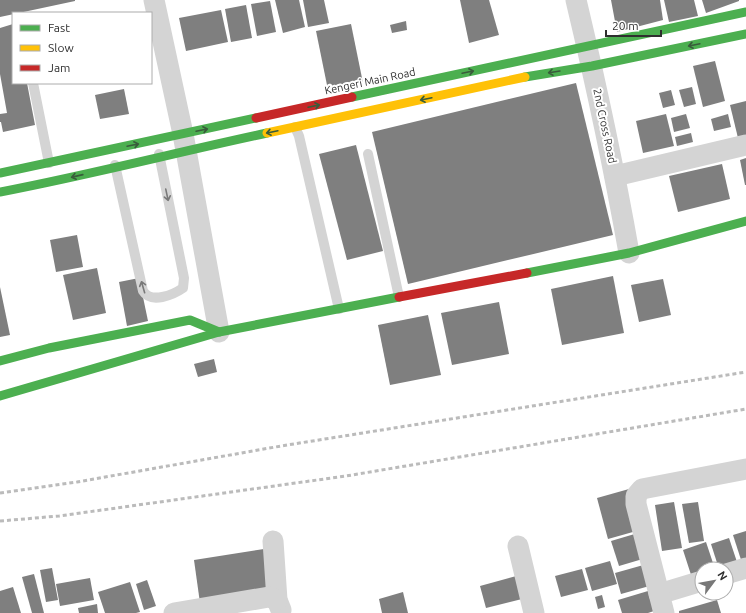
<svg xmlns="http://www.w3.org/2000/svg" width="746" height="613" viewBox="0 0 746 613" font-family="Ubuntu,sans-serif">
<style>
.building{fill:#7f7f7f}
.lines{fill:none;stroke-linecap:round;stroke-linejoin:round}
.lane{stroke:#d4d4d4;stroke-width:10}
.street{stroke:#d4d4d4;stroke-width:21}
.fast{stroke:#4caf50;stroke-width:9}
.slow{stroke:#ffc107;stroke-width:9}
.jam{stroke:#c62828;stroke-width:9}
.rail{stroke:#bbb;stroke-width:3;stroke-dasharray:4 3;stroke-linecap:butt}
.oneway{stroke:#395c3b}
.oneway2{stroke:#797979}
.labels{text-anchor:middle;dominant-baseline:central;stroke-width:4;stroke-linejoin:round;paint-order:stroke}
.street-label{font-size:11px;fill:#2f2f2f;stroke:#fff}
</style>
<rect width="100%" height="100%" fill="#fff"/>
<g class="building">
<polygon points="0,0 75,0 75,1 0,17"/>
<polygon points="275,0 299,0 305,27 283,33"/>
<polygon points="303,0 324,0 329,23 308,27"/>
<polygon points="460,0 489,0 499,35 469,43"/>
<polygon points="611,0 660,0 663,20 617,32"/>
<polygon points="664,0 694,0 698,16 669,22"/>
<polygon points="702,0 739,0 739,1 706,13"/>
<polygon points="270,1 276,32 257,36 251,4"/>
<polygon points="246,5 252,38 231,42 225,9"/>
<polygon points="221,10 228,42 186,51 179,18"/>
<polygon points="406,21 407,30 392,33 390,25"/>
<polygon points="13,24 13,83 27,83 35,125 3,132 1,122 0,122 0,114 7,113 0,74 0,28"/>
<polygon points="351,24 363,83 328,90 316,31"/>
<polygon points="715,61 725,101 703,107 693,66"/>
<polygon points="576,83 613,235 408,284 372,132"/>
<polygon points="692,87 696,104 684,107 679,90"/>
<polygon points="124,89 129,114 100,119 95,95"/>
<polygon points="671,90 675,105 663,108 659,93"/>
<polygon points="746,101 746,136 738,138 730,105"/>
<polygon points="666,114 674,146 643,153 636,121"/>
<polygon points="686,114 690,128 674,132 671,118"/>
<polygon points="728,114 731,127 714,131 711,119"/>
<polygon points="691,133 693,142 677,146 675,137"/>
<polygon points="356,145 383,251 347,260 319,154"/>
<polygon points="746,158 746,185 745,185 740,160"/>
<polygon points="722,164 730,199 678,212 669,176"/>
<polygon points="77,235 83,267 56,272 50,240"/>
<polygon points="97,268 106,313 73,320 63,275"/>
<polygon points="613,276 624,333 562,345 551,289"/>
<polygon points="139,278 148,321 127,326 119,282"/>
<polygon points="663,279 671,315 639,322 631,285"/>
<polygon points="0,287 10,335 0,337"/>
<polygon points="499,302 509,354 452,365 441,313"/>
<polygon points="428,315 441,375 390,385 378,325"/>
<polygon points="214,359 217,372 198,377 194,364"/>
<polygon points="629,489 640,530 608,539 597,498"/>
<polygon points="674,502 682,548 662,551 655,505"/>
<polygon points="698,502 704,541 689,543 682,504"/>
<polygon points="746,531 746,565 743,566 733,535"/>
<polygon points="638,533 646,558 619,566 611,541"/>
<polygon points="729,538 739,568 719,569 711,544"/>
<polygon points="706,542 715,569 702,569 702,578 693,581 683,550"/>
<polygon points="264,549 271,592 200,603 194,560"/>
<polygon points="610,561 617,584 592,591 585,568"/>
<polygon points="647,564 653,585 621,594 615,573"/>
<polygon points="52,568 58,600 46,602 40,570"/>
<polygon points="582,569 588,590 561,597 555,576"/>
<polygon points="34,574 44,613 32,613 22,577"/>
<polygon points="520,575 526,598 486,608 480,586"/>
<polygon points="90,578 94,600 60,606 56,584"/>
<polygon points="147,580 156,606 144,610 136,584"/>
<polygon points="130,582 140,612 136,613 105,613 98,592"/>
<polygon points="13,587 21,613 0,613 0,591"/>
<polygon points="648,591 654,611 648,613 622,613 618,600"/>
<polygon points="403,592 408,613 382,613 379,599"/>
<polygon points="602,595 605,607 598,609 595,597"/>
<polygon points="717,600 721,613 679,613 679,611"/>
<polygon points="97,604 98,613 79,613 78,608"/>
</g>
<g class="lines">
<g class="lane">
<polyline points="33,83 49,163"/>
<polyline points="295,127 299,136 339,309"/>
<polyline points="368,154 399,297"/>
<path d="M115,165L143,291C151,304 173,295 183,288L184,278L159,154"/>
</g>
<g class="street">
<polyline points="154,0 183,134 219,332"/>
<path d="M576,0C596,84 614,168 629,253"/>
<polyline points="615,176 746,145"/>
<polyline points="273,541 277,600 281,610"/>
<polyline points="518,546 534,613"/>
<polyline points="726,574 746,568"/>
<polyline points="659,594 702,581"/>
<polyline points="174,613 269,597 277,600"/>
<polyline points="664,613 636,504 636,496 642,489 746,469"/>
</g>
<g class="fast">
<polyline points="525,77 592,66 746,34"/>
<polyline points="352,97 746,12"/>
<polyline points="0,173 256,118"/>
<path d="M0,192C89,175 178,152 267,133"/>
<polyline points="527,273 629,253 746,221"/>
<polyline points="0,361 49,348 190,320 219,332"/>
<polyline points="0,396 219,332 399,297"/>
</g>
<polyline class="slow" points="267,133 525,77"/>
<g class="jam">
<polyline points="256,118 352,97"/>
<polyline points="399,297 527,273"/>
</g>
<g class="rail">
<polyline points="0,493 77,482 281,446 746,372"/>
<polyline points="0,521 59,516 346,476 746,409"/>
</g>
</g>
<defs><path id="oneway-shaft" d="M-6 0H5M1.5-3L5.5 0L1.5 3" fill="none" stroke-width="1.6" stroke-linecap="round" stroke-linejoin="round"/></defs>
<g class="oneway">
<use href="#oneway-shaft" transform="translate(694 45) rotate(168)"/>
<use href="#oneway-shaft" transform="translate(468 72) rotate(-12)"/>
<use href="#oneway-shaft" transform="translate(554 72) rotate(171)"/>
<use href="#oneway-shaft" transform="translate(426 99) rotate(168)"/>
<use href="#oneway-shaft" transform="translate(314 106) rotate(-12)"/>
<use href="#oneway-shaft" transform="translate(202 130) rotate(-12)"/>
<use href="#oneway-shaft" transform="translate(272 132) rotate(168)"/>
<use href="#oneway-shaft" transform="translate(133 145) rotate(-12)"/>
<use href="#oneway-shaft" transform="translate(77 176) rotate(167)"/>
</g>
<g class="oneway2">
<use href="#oneway-shaft" transform="translate(167 195) rotate(78)"/>
<use href="#oneway-shaft" transform="translate(143 287) rotate(-106)"/>
</g>
<g class="labels">
<g class="street-label">
<text transform="translate(370 81) rotate(-12)">Kengeri Main Road</text>
<text transform="translate(605 126) rotate(78)">2nd Cross Road</text>
</g>
</g>
<rect x="12" y="12" width="140" height="72" fill="#ffffff" stroke="#acacac"/>
<rect x="20" y="25" width="20" height="6" fill="#4caf50" stroke="#acacac"/>
<text x="48" y="32" font-size="12" fill="#2f2f2f">Fast</text>
<rect x="20" y="45" width="20" height="6" fill="#ffc107" stroke="#acacac"/>
<text x="48" y="52" font-size="12" fill="#2f2f2f">Slow</text>
<rect x="20" y="65" width="20" height="6" fill="#c62828" stroke="#acacac"/>
<text x="48" y="72" font-size="12" fill="#2f2f2f">Jam</text>
<g transform="translate(714 581) rotate(58)"><circle r="19" fill="#ffffff" stroke="#acacac"/>
<path d="M0-3L7 15L0 10L-7 15Z" fill="#787878"/>
<text y="-6" font-size="11" font-weight="bold" text-anchor="middle" fill="#2f2f2f">N</text>
</g>
<path d="M606 30v6h55v-6" fill="none" stroke="#2f2f2f" stroke-width="2"/>
<text x="612" y="30" font-size="12" fill="#2f2f2f" stroke="#ffffff" stroke-width="3" paint-order="stroke">20 m</text>
</svg>
